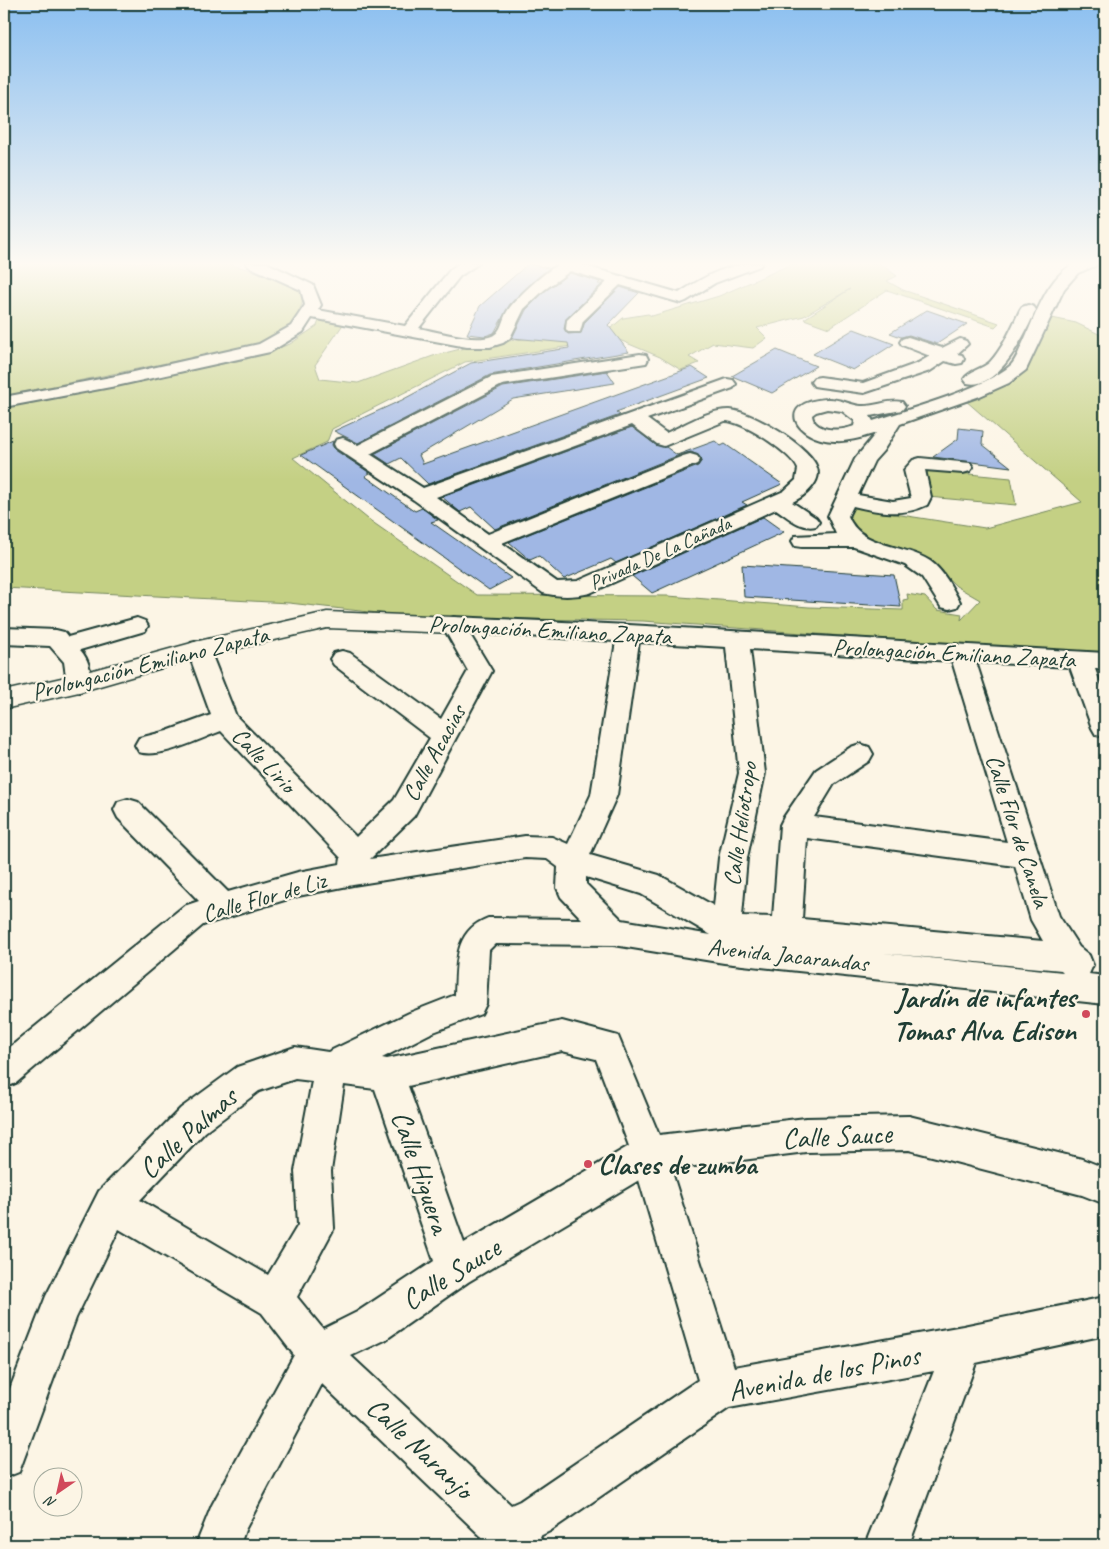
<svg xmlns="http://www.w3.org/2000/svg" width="1109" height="1549" viewBox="0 0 1109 1549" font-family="Caveat,sans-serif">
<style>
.green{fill:#c4d084;stroke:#72865c}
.building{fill:#a0b7e4;stroke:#1f3d34}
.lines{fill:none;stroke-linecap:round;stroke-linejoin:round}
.minor-casing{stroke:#1f3d34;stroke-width:4}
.major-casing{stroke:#1f3d34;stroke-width:3}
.minor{fill:#fcf5e5;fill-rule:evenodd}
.major{fill:#fcf5e5;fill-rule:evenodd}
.poi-dot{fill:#d1495b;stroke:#fcf5e5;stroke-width:2}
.labels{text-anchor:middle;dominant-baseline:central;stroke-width:4.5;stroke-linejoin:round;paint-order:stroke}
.far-street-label{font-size:20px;fill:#1f3d34;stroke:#fcf5e5}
.street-label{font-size:24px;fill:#1f3d34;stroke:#fcf5e5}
.near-poi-label{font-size:29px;font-weight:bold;fill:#1f3d34;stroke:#fcf5e5;text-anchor:end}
.near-street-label{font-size:29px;fill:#1f3d34;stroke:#fcf5e5}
</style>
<rect width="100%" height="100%" fill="#fcf5e5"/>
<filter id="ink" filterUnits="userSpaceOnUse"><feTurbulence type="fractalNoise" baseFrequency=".02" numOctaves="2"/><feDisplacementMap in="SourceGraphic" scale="10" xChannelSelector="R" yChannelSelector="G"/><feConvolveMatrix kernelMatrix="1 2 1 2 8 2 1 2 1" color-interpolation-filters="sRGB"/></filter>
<g filter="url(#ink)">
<g class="green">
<path d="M4,263H226L257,272L305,293C296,328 287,332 255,345L4,396Z"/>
<polygon points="794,263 879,263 897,276 887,281 903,290 999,323 995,327 887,290 829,328 804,319 850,289 804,316 757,328 767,338 753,348 713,343 689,357 699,363 681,370 660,357 617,339 465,362 332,429 327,442 293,458 368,519 477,595 668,596 809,607 903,610 903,600 908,599 907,594 925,597 937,610 962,614 961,620 980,600 956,586 933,564 848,528 849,507 985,528 1082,502 965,400 1018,377 1052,318 1076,323 1105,337 1105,653 949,644 643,621 414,617 289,603 4,588 4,408 247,359 290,344 317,326 320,318 344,323 315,365 320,379 358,383 433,356 476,345 611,328 623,318 648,314 652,316 719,296"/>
<polygon points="927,470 1011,478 1016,505 928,497"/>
</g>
<g class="building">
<polygon points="528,264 549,268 510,304 494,333 485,336 467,334 480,306"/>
<polygon points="570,273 600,282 598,284 602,284 566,319 564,329 568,334 581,333 585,322 620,287 639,293 608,325 629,352 490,375 358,443 334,431 402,400 471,363 569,348 568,343 512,338 526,310 545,291"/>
<polygon points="927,310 967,324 937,344 909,335 901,337 890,333"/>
<polygon points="854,329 894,344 853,370 813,354"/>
<polygon points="777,350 816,366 772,393 732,376"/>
<polygon points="692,367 709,378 616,412 620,415 428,484 401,458 389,464 374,454 503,387 607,371 615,383 513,399 419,455 423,464"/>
<polygon points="632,427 656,445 666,447 677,455 715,441 721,446 725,444 782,484 742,502 747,505 616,563 611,559 564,579 539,556 530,560 509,542 698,466 702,460 698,455 691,452 682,454 495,529 471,507 460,512 442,497"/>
<polygon points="959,428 983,431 982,444 1011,467 933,457 958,439"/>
<polygon points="333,441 332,445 335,450 370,473 365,476 415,511 422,508 438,520 431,522 511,578 489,590 301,455"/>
<polygon points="763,517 784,532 652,593 632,576"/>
<polygon points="742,565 894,575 901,607 744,597"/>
</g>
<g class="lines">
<g class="minor-casing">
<g id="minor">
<path d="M246,263H267L313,285L321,305L318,310L405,326L450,270L459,263H479L460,276L419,328C438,332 475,343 492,336C502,332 502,319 508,310C515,299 550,266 563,263C567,263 571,263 575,263L679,293C707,275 728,263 762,263L760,266L715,283L686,301L681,303L620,285L583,321L580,332H568L566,329L567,320L607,282L570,271L544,290L524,309L510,338L503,343L490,347H467L312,318L303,332L270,352L116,386L4,407V397L116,376L259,344L291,326L305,305L301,290L248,266Z"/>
<path d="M1076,263H1097L1095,266L1078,273L1064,289L1026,370L1009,383L980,396L900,424L883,451L874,461L858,495L893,501L911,498L904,470L913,460L920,458L970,463L973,467L970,471L963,473L925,470L931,497L927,505C902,517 879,512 853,506L848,516C860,548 905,544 930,561C944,571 952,588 960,602L957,607L949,609L941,607L922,577L905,565L854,547H802L795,546L792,541L795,536L836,534L828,516L855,459L876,433C863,437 849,442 835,441C795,440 774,402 827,399C839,398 850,405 861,406C875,407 889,399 902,402L905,406L902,410L870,416L873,421C909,409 984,389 1011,365C1016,360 1019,351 1022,345C1035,318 1047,275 1076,263ZM827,409L842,411L855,421L854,426C842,431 814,433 812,415L816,412Z"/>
<path d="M1028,305L1034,307L1036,310C1025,333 999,391 967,383L964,379C970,370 983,369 990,362C1003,348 1012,327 1020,310L1022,307Z"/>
<polygon points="908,337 942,348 960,339 966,341 968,344 957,354 962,355 964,359 962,363 956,364 945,361 930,371 864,393 820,387 814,386 811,382 814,378 820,377 863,383 918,363 930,356 902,345 900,342 902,339"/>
<path d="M640,354L646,355L648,359L646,363L502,385L370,454L423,488L727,379L733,380L736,384L733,388L647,419L666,433C685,425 709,409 730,410C751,411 811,447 817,468C822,482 804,497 792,502L816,518L819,522L816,526C801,530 788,517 776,509L590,593C574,597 559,597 543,593L414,500L336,448L334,444L336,440L343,438L358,445L491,377ZM725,421C741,420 792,453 798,469L796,480L784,491L578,581L557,582L502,543L697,464L700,460L697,456L690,454L683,456L488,534L436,497L632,425L657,444L664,446Z"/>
<path d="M453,617L629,625L1105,653V669H1095L1105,696V737L1096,735L1092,728L1070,667L976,662L1059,916L1079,947L1089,955L1093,965L1089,974L1105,976V1004L724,963L614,945L495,944L489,950L486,1004L481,1014L431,1033L382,1058L387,1059L562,1021L618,1036L659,1135L806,1118L909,1116L1082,1159L1105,1168V1204L1082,1195L909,1150L806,1152L671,1169L734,1367L963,1326L1105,1297V1335L976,1363L909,1545H865L934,1371L729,1408L550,1531L540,1536L544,1545H479L482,1537L322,1384L245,1530L240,1545H196L212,1505L294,1355L262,1313L119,1229L76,1318L19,1472L4,1478V1404L46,1296L99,1191L181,1108L237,1067L295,1047L328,1052L409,1013L455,995C457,964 453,931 488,918L582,919L561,897L557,888L558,867L547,859L525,858L353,885L298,896L203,925L16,1083L4,1088V1052L184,906L199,901L118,818L114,810L118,802L128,799L138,802L228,892L298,872L340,864L341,858L221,731C199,739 161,759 139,752L135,745L139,738L167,731L211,715L187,649L191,643L199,641L207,643L236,716L356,837L394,800L430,738L334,665L330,659L334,653L342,651L350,653L441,719L468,671L442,625L445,620ZM469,633L616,641L591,795L568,844L552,837L525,836L370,859L414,816L492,671ZM639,642L726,647L739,773L719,858L714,906L659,875L590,855L617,795ZM750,649L952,661L1007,842L814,817L834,784L869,761L873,754L869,747L860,744L851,747L816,770L784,817L780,825L773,917L742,916L747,858L765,773ZM807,838L1015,866L1031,920L1043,941L802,919ZM586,877L641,894L711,935L622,920L586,884ZM882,953L1061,970L1063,972ZM562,1051L596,1059L629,1146L464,1243L408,1086ZM295,1079L312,1081L295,1171L298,1225L268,1275L140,1200L205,1132L259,1091ZM344,1085L375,1089L434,1261L357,1312L323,1329L297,1297L334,1228L331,1171ZM639,1180L698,1380L520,1501L511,1505L351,1356L385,1340L468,1282Z"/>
<path d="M137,618L145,621L148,626L145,631L80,650C89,659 94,677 88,689L79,692L70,689L67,683L64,662L50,646L4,644V628L56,630L64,632L68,637Z"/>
</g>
</g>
<g class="major-casing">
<polygon id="major" points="327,612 453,617 461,619 465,625 461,631 453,633 327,628 200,657 79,692 4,709 4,691 79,674 199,641"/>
</g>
<use href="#minor" class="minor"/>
<use href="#major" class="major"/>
</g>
</g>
<linearGradient id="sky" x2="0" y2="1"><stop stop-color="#8bbff0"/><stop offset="0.55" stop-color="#fefaf3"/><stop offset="1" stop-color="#fefaf3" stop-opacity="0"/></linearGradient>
<rect width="1109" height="480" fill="url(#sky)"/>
<g class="poi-dot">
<circle cx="1086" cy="1014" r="5"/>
<circle cx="588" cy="1164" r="5"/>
</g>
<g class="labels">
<g class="far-street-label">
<text transform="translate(660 553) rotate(-24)">Privada De La Cañada</text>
</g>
<g class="street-label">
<text transform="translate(550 630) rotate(3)">Prolongación Emiliano Zapata</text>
<text transform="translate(954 653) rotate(3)">Prolongación Emiliano Zapata</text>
<text transform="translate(150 663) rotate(-14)">Prolongación Emiliano Zapata</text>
<text transform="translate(434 753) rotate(-61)">Calle Acacias</text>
<text transform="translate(264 760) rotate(46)">Calle Lirio</text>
<text transform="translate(740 824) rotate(-82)">Calle Heliotropo</text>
<text transform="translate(1018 831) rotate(72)">Calle Flor de Canela</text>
<text transform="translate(264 897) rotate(-16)">Calle Flor de Liz</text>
<text transform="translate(788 955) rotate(6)">Avenida Jacarandas</text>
</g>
<g class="near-poi-label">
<text x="1076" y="997">Jardín de infantes<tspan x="1076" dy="33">Tomas Alva Edison</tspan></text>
<text x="598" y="1164" text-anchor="start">Clases de zumba</text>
</g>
<g class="near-street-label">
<text transform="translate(188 1133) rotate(-42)">Calle Palmas</text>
<text transform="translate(837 1136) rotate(-3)">Calle Sauce</text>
<text transform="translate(421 1172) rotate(71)">Calle Higuera</text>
<text transform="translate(451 1274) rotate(-32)">Calle Sauce</text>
<text transform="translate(824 1373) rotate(-11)">Avenida de los Pinos</text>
<text transform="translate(420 1448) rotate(43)">Calle Naranjo</text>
</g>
</g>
<rect width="1109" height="1549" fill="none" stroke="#fcf5e5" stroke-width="20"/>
<rect x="10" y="10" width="1089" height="1529" fill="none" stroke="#1f3d34" stroke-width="2" filter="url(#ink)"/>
<g transform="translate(58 1492) rotate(214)"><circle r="24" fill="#fcf5e5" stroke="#a4ab9e"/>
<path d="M0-4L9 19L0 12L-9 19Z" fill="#d1495b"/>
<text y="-8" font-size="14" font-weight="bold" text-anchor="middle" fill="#1f3d34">N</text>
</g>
</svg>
